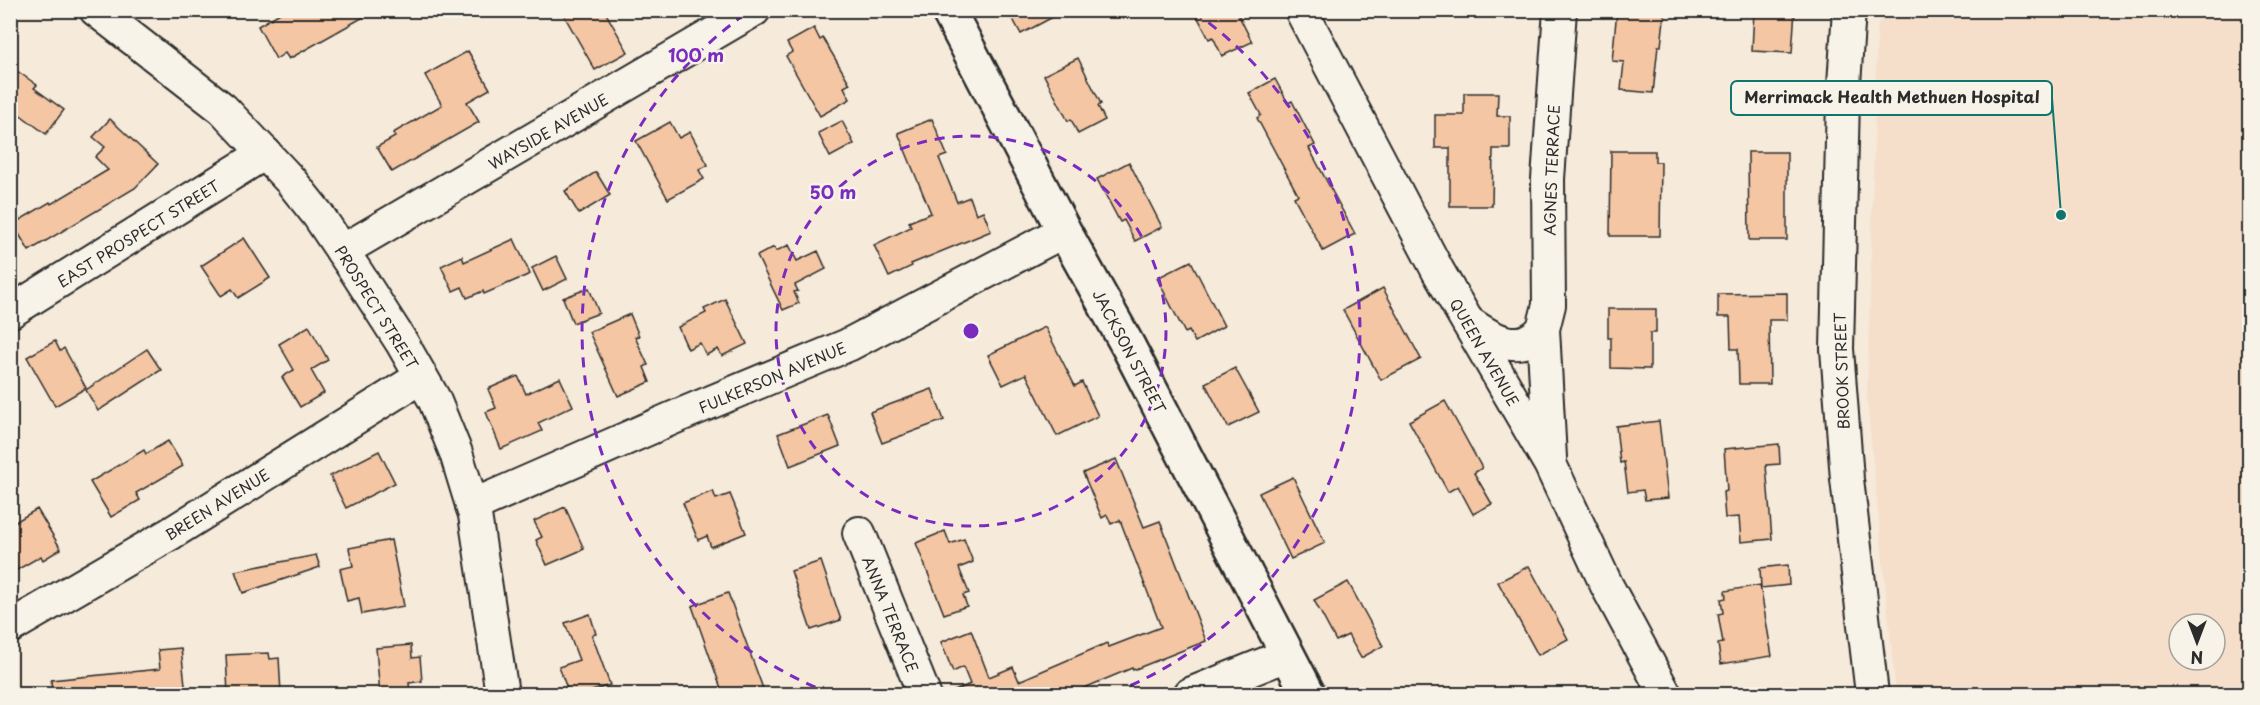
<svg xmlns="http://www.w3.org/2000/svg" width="2260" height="705" viewBox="0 0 2260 705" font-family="'Playpen Sans',sans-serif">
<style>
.built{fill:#f5dfca;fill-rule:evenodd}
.building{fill:#f4c6a3;stroke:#2b2b2b;stroke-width:1.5}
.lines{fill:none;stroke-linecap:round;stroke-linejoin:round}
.street-casing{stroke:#2b2b2b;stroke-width:36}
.secondary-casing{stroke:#2b2b2b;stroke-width:38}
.street{stroke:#f7f3e8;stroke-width:32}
.secondary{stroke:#f7f3e8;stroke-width:33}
.ring{fill:none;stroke:#7b2cbf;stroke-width:3;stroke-dasharray:10 8}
.labels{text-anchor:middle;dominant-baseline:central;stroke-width:5;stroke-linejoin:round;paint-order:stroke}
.street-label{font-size:15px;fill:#2b2b2b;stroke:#f7f3e8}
.centre{fill:#7b2cbf;stroke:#f7f3e8;stroke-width:3}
.ring-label{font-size:18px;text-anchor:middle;font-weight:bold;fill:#7b2cbf;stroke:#f7f3e8;stroke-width:5;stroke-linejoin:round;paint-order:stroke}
.leader{fill:none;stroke:#0f766e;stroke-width:2}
.callout-dot{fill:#0f766e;stroke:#f7f3e8;stroke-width:2}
.callout{fill:#f7f3e8;stroke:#0f766e;stroke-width:2}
.callout-label{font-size:16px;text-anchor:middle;font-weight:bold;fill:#2b2b2b}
</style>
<rect width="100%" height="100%" fill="#f6eada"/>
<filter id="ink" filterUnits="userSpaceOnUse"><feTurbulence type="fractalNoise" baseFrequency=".0167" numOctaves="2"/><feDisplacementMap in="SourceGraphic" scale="12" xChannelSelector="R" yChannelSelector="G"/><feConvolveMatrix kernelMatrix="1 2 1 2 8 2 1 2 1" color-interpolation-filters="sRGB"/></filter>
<g filter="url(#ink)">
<path class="built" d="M1881,11H2249V694H1896L1867,400L1877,30ZM2179,624H2215V660H2179Z"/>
<g class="building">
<polygon points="285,10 376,10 289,59 285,53 276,59 258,26"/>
<polygon points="561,10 604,10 628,52 595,70"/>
<polygon points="1008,10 1066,10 1021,34"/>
<polygon points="1194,10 1236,10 1252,42 1222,56 1213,37 1209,39"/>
<polygon points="1617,10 1665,10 1661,46 1658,46 1653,93 1621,90 1624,62 1612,61"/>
<polygon points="1754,10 1795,10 1792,53 1752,51"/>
<polygon points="814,28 820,40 823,38 850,84 844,87 850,99 820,116 786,56 792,52 787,43"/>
<polygon points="468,51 490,89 467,102 479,122 392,172 377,147 395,137 393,133 442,105 425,75"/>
<polygon points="1078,58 1101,104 1098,106 1105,120 1078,134 1071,119 1068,121 1044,75"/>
<polygon points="10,66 37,85 34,88 64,110 46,134 15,111 10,116"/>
<polygon points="1275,79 1288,103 1292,101 1315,145 1309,148 1355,234 1323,251 1294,197 1298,195 1257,118 1261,115 1249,93"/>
<polygon points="1464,93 1498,93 1497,116 1510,116 1510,149 1493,149 1492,206 1450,206 1450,148 1435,148 1435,115 1464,115"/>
<polygon points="110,119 158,164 135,188 29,251 13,224 50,202 51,204 108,170 95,157 105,147 93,137"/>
<polygon points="932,119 947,155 939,158 957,202 970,197 976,214 983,211 991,231 911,264 912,266 889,277 874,245 911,227 909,222 931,213 898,133"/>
<polygon points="842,121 854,144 830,157 818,133"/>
<polygon points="670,122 679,138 690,132 708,165 699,170 704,179 668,199 636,141"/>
<polygon points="1611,151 1655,151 1655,162 1661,162 1660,236 1610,236"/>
<polygon points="1748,152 1787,152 1787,240 1749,240"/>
<polygon points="1129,162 1162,227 1135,241 1124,220 1120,222 1097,179"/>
<polygon points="596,172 610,195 579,214 565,191"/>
<polygon points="244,238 270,278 238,298 232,289 221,296 201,266"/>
<polygon points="514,239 530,274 484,294 483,291 467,298 462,287 453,291 441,266 462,256 464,262"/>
<polygon points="789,245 797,261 818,251 826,269 795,285 798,291 794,292 799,303 783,310 757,256 774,247 776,251"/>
<polygon points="556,256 567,279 543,291 532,268"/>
<polygon points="1191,261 1224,326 1195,342 1189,331 1185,333 1157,278"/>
<polygon points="589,288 599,313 573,323 563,298"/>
<polygon points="1383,288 1421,359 1381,380 1343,310"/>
<polygon points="1787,293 1787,320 1769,320 1770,384 1739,384 1738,349 1731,349 1730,317 1718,317 1718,294"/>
<polygon points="725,299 747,344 722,356 718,349 706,355 700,343 688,349 678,327 706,313 704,309"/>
<polygon points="1608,309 1656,309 1656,333 1650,333 1650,369 1611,368 1611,338 1608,338"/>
<polygon points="630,314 639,336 635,337 648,365 644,367 650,382 618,396 589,332"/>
<polygon points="309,326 328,360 311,370 324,393 300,407 282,377 294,370 279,344"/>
<polygon points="1045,327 1075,386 1082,382 1098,416 1057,436 1026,374 1003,385 988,355"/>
<polygon points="55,341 60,351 64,348 86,388 55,406 27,357"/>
<polygon points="147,349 161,370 98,411 86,390"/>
<polygon points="1235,368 1259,412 1228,427 1205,383"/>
<polygon points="518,376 526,394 560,378 573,406 538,423 542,431 501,449 486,412 496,408 488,389"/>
<polygon points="932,389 944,420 882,443 870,412"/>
<polygon points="1445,401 1482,468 1474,473 1492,504 1473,514 1458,486 1448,492 1409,421"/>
<polygon points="828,415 840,446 790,466 778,434"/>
<polygon points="1659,421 1668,498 1645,500 1643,490 1628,492 1624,462 1620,463 1616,426"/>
<polygon points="168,441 183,466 136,493 140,500 111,517 90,482 144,450 146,454"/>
<polygon points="1779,444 1780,464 1766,465 1772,539 1741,542 1739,517 1725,518 1723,492 1727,491 1724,449"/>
<polygon points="379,451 395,483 346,508 330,476"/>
<polygon points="1116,459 1144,527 1160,521 1206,641 1133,670 1132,668 1070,694 948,694 970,684 963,667 953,672 941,642 971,630 989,677 1013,667 1019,681 1107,643 1109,647 1161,627 1120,520 1111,524 1107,515 1102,518 1083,473"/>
<polygon points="1293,477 1325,543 1291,559 1259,493"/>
<polygon points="713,491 716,499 730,494 746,533 711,547 707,536 698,540 683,503"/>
<polygon points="565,507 584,549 547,565 536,540 542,537 534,521"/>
<polygon points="37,509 61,549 43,560 41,556 10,574 10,525"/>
<polygon points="945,531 950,544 964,539 973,562 959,568 969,593 963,595 967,606 944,614 916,543"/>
<polygon points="391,540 404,606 362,614 359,598 347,601 340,569 353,566 349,548"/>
<polygon points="316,555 320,567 243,593 235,571"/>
<polygon points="821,561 841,620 811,630 791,571"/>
<polygon points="1788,565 1789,585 1761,588 1760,568"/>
<polygon points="1529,566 1568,639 1538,655 1498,582"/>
<polygon points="1348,582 1383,646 1361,658 1348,635 1336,641 1314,600"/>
<polygon points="1760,585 1772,656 1721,664 1718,644 1723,643 1718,614 1723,613 1721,599 1726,598 1725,591"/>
<polygon points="728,593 765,694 723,694 692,606"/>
<polygon points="590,614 596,634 592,635 610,685 583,694 569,694 559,667 579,660 565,623"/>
<polygon points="411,645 412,658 420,657 422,681 409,683 410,694 380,694 376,648"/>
<polygon points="181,648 186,694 52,694 51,680 160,669 158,650"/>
<polygon points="269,653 270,659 279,658 281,693 228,694 226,655"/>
</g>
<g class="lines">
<g class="street-casing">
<g id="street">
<polyline points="96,10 223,109 290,180 318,215 357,273 402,343 434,399 456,453 475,515 502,694"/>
<polyline points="1301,10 1438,271 1550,464 1607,586 1665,694"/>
<polyline points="1849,10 1843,99 1837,349 1847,479 1872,694"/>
<polyline points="342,251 754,10"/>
<polyline points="10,312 265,153"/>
<path d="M1468,322C1492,339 1519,356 1543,329"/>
<polyline points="1550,458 1543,329 1549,305 1548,179 1560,10"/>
<polyline points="472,506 673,418 848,345 1064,231"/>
<polyline points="859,533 924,694"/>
<polyline points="10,627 170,534 421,377"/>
<polyline points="1190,694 1287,655"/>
</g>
</g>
<g class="secondary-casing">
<polyline id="secondary" points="948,10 1064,231 1128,346 1308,694"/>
</g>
<use href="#street" class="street"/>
<use href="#secondary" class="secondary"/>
</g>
</g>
<g class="ring">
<circle cx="971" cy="331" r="195"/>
<path d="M832 694A389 389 0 0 1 748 12M1194 12A389 389 0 0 1 1110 694"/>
</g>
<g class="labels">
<g class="street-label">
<text transform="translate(548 131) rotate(-30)">WAYSIDE AVENUE</text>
<text transform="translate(1551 170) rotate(-88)">AGNES TERRACE</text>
<text transform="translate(138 233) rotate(-32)">EAST PROSPECT STREET</text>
<text transform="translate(377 307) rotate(58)">PROSPECT STREET</text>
<text transform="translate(1130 351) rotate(62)">JACKSON STREET</text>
<text transform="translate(1485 352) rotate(60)">QUEEN AVENUE</text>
<text transform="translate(1841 371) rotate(-92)">BROOK STREET</text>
<text transform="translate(772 377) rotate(-23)">FULKERSON AVENUE</text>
<text transform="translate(217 504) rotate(-32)">BREEN AVENUE</text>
<text transform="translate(891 614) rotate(68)">ANNA TERRACE</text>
</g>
</g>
<circle cx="971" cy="331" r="9" class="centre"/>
<g class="ring-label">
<text x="696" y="62">100 m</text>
<text x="833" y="199">50 m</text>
</g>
<path class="leader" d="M2061 215L2052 98"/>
<circle class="callout-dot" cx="2061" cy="215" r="6"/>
<rect class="callout" x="1731" y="81" width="321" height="34" rx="6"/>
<g class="callout-label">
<text x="1892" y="103">Merrimack Health Methuen Hospital</text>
</g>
<rect width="2260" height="705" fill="none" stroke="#f7f3e8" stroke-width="36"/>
<rect x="18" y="18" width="2224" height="669" fill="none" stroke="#2b2b2b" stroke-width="2" filter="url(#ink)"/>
<g transform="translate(2197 642) rotate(180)"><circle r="28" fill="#f7f3e8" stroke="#a5a39c" stroke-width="1.5"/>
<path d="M0-4.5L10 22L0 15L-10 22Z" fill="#2b2b2b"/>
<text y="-9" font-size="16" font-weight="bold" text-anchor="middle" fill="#2b2b2b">N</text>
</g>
</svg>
